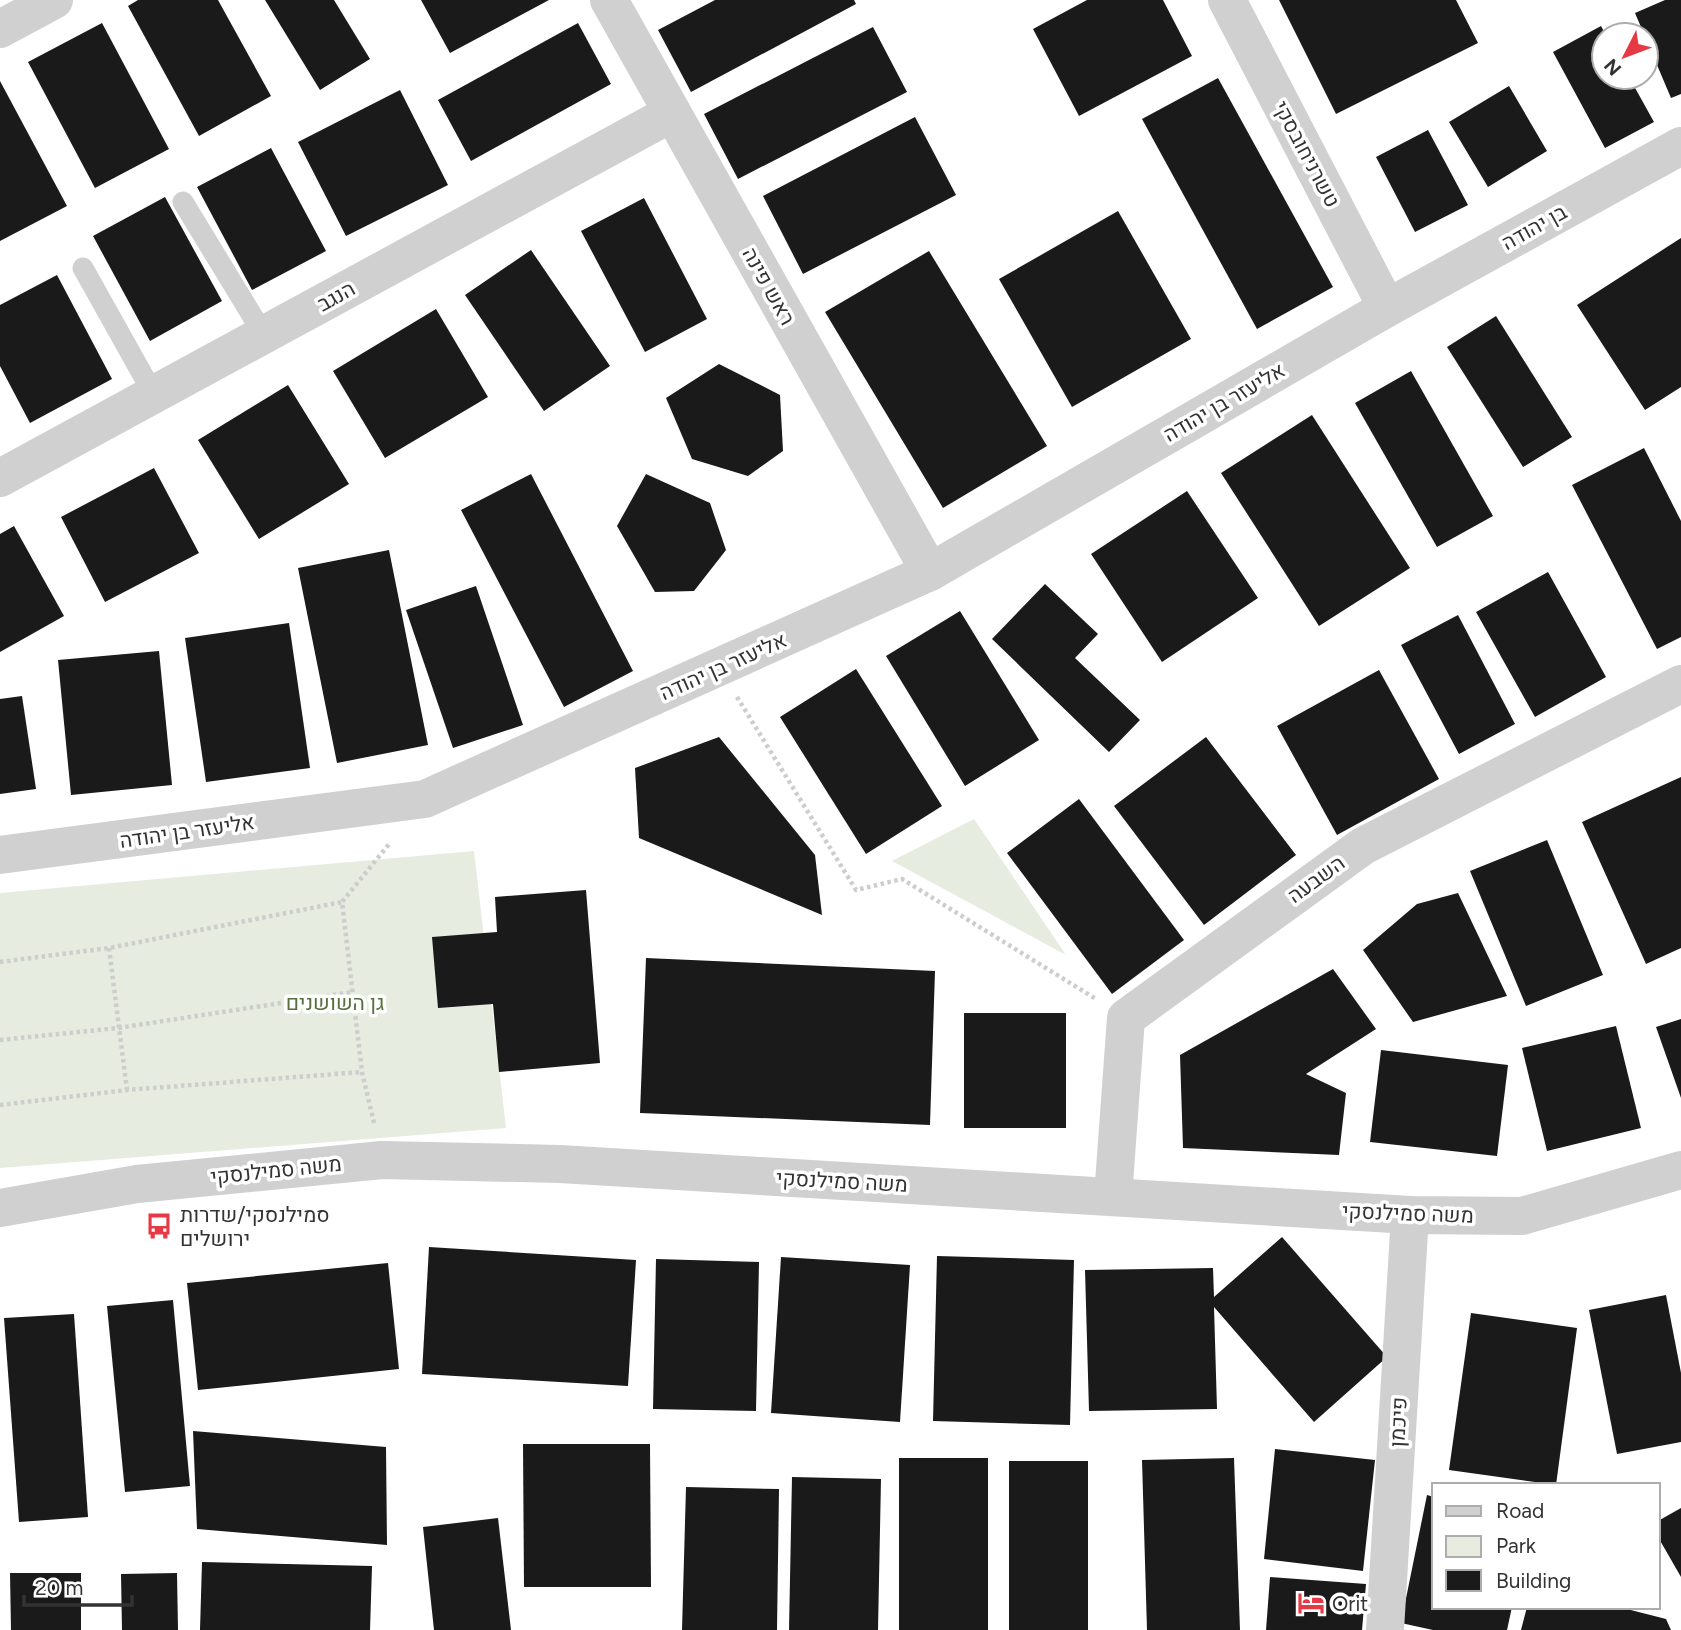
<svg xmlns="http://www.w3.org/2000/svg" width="1681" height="1630" viewBox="0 0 1681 1630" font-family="Figtree,Heebo,sans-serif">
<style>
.green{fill:#e6ecdf}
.building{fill:#1a1a1a}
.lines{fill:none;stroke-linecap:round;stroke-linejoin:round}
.path{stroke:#cdcdcd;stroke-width:4.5;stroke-dasharray:3.5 3.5;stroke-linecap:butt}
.service{stroke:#d0d0d0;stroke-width:21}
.minor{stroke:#d0d0d0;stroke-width:38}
.labels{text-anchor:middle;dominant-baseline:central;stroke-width:7;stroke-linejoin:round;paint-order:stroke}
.street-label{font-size:21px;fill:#333;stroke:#fff}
.park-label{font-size:21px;fill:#56703f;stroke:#fff}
.poi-label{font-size:21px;fill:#333;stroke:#fff;text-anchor:start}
</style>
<rect width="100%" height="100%" fill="#fff"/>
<g class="green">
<polygon points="974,819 1066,955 892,861"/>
<polygon points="474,851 506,1128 0,1168 0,893"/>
</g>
<g class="building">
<polygon points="138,0 218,0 271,96 199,136 128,6"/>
<polygon points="265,0 334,0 370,59 320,90"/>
<polygon points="421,0 549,0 450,53"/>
<polygon points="715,0 854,0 856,4 691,92 658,30"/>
<polygon points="1087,0 1163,0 1192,56 1079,116 1033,29"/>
<polygon points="1279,0 1456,0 1478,43 1336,114"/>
<polygon points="1665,0 1681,0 1681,94 1671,98 1635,13"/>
<polygon points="102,23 169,149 95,188 28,62"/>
<polygon points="578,23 611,84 471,161 438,100"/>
<polygon points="1601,26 1606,35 1604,77 1629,77 1654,122 1605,148 1553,52"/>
<polygon points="873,27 907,92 738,179 704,114"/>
<polygon points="1218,78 1333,287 1257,329 1142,119"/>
<polygon points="0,81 67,206 0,241"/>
<polygon points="1509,86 1547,151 1488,187 1449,122"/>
<polygon points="400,90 448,185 346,236 298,142"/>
<polygon points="915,117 956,195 803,274 763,196"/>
<polygon points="1428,130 1468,205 1415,232 1376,157"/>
<polygon points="271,148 326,251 252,290 197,187"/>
<polygon points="165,197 222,301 150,341 93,236"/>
<polygon points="644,198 707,319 645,352 581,231"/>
<polygon points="1118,211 1191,339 1072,407 999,279"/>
<polygon points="1681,238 1681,387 1645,410 1577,305"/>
<polygon points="531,250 610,366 544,411 465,295"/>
<polygon points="929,251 1047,446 943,508 825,312"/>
<polygon points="57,275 112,379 30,423 0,366 0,305"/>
<polygon points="436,309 488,397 385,458 333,371"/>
<polygon points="1496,316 1572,437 1523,467 1447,347"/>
<polygon points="719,364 780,395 783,451 748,476 692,459 666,398"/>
<polygon points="1411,371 1493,516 1437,547 1355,403"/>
<polygon points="288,385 349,484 259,539 198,440"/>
<polygon points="1312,415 1410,568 1319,626 1221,473"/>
<polygon points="1644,448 1681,521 1681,637 1657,649 1572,485"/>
<polygon points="154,468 199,553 105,602 61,517"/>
<polygon points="531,474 633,671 564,707 461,510"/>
<polygon points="646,474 710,503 726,550 694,591 655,592 617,526"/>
<polygon points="1187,491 1258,598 1162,662 1091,554"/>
<polygon points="14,526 64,616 0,652 0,534"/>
<polygon points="389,550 428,745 337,763 298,568"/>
<polygon points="1548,572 1606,677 1535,717 1476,612"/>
<polygon points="1045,584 1098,634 1075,658 1140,720 1109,752 992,639"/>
<polygon points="476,586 523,725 453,748 406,610"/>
<polygon points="960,611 1039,740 965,786 886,656"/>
<polygon points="1458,615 1515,724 1459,754 1401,645"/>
<polygon points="289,623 310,768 206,782 185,638"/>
<polygon points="159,651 172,785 71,795 58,660"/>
<polygon points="856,669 942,806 866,854 780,717"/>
<polygon points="1379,670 1439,779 1337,835 1277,726"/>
<polygon points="22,696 36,789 0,794 0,699"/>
<polygon points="719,737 815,855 822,915 639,838 635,768"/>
<polygon points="1206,737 1296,855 1204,925 1114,806"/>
<polygon points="1681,777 1681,948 1646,964 1582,822"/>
<polygon points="1079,799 1184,940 1112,994 1007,853"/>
<polygon points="1547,840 1603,975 1526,1006 1470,871"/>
<polygon points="586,890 600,1063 499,1072 493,1004 438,1008 432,937 497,932 495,897"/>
<polygon points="1458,893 1507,996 1413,1022 1363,950 1417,904"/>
<polygon points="646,958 935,971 930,1125 640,1113"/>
<polygon points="1333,969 1376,1029 1306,1074 1346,1093 1339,1155 1183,1148 1180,1055"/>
<rect x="964" y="1013" width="102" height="115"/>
<polygon points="1681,1019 1681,1098 1656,1027"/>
<polygon points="1616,1026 1641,1128 1547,1151 1522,1048"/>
<polygon points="1381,1050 1508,1065 1497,1156 1370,1142"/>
<polygon points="1282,1237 1387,1357 1314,1422 1214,1307 1217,1409 1089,1411 1085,1270 1213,1268 1214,1297"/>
<polygon points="429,1247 636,1260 628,1386 422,1374"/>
<polygon points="937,1256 1074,1260 1070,1425 933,1421"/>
<polygon points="781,1257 910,1265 900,1422 771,1413"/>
<polygon points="656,1259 759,1262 756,1411 653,1409"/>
<polygon points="388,1263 399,1369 198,1390 187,1283"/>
<polygon points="1666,1295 1681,1373 1681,1442 1617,1454 1589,1310"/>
<polygon points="173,1300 190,1486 125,1492 107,1306"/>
<polygon points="1471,1313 1577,1328 1556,1485 1449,1470"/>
<polygon points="74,1314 88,1517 19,1522 4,1318"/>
<polygon points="193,1431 386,1447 387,1545 197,1529"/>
<polygon points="523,1444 650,1444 651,1587 524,1587"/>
<polygon points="1275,1449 1375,1460 1363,1571 1264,1559"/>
<rect x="899" y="1458" width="89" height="172"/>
<polygon points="1234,1458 1240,1630 1147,1630 1142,1460"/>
<rect x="1009" y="1461" width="79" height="169"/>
<polygon points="792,1477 881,1479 878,1630 789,1630"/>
<polygon points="686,1487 779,1489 777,1630 682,1630"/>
<polygon points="1427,1495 1434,1497 1434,1607 1512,1607 1507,1630 1433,1630 1401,1623"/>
<polygon points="1681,1508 1681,1577 1658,1537 1658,1521"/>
<polygon points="498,1518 511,1630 434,1630 423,1527"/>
<polygon points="202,1562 372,1566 370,1630 200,1630"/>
<polygon points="10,1573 81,1573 81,1630 11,1630"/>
<polygon points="177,1573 178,1630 122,1630 121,1574"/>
<polygon points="1270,1577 1366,1584 1362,1630 1266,1630"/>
<polygon points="1527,1607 1619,1607 1666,1619 1671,1630 1521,1630"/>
</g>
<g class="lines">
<g class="path">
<polyline points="737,697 856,890 902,879 1096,999"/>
<polyline points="109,948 127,1090"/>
<polyline points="0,962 109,948 342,902"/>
<polyline points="0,1040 118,1028 353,992"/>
<polyline points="0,1105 127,1090 362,1072"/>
<polyline points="374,1123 362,1072 342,902 390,843"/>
</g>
<g class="service">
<polyline points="183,202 264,335"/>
<polyline points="83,268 154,395"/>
</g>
<g class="minor">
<polyline points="609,0 930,572"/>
<polyline points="1227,0 1387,308"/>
<polyline points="0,29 54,0"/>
<polyline points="0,478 672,113"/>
<polyline points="0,855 425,799 930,572 1387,308 1681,146"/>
<polyline points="1113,1197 1126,1018 1363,846 1681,684"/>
<polyline points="0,1208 137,1184 382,1160 560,1164 1410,1215 1522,1216 1681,1170"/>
<polyline points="1385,1630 1410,1215"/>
</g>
</g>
<defs>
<g id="bus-bare" transform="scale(2.1)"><path d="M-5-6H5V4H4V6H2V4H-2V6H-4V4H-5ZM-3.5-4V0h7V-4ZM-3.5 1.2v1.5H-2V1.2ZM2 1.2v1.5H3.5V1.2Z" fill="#e63946" stroke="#fff" stroke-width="2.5" paint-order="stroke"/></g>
<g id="hotel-bare" transform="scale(2.1)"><path d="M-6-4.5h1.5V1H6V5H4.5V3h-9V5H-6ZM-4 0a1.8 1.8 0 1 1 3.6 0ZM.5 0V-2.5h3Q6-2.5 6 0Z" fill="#e63946" stroke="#fff" stroke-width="2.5" paint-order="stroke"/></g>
</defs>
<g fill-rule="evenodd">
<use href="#bus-bare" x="159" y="1226"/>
<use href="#hotel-bare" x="1311" y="1603"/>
</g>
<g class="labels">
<g class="street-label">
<text transform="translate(1307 154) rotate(62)">טשרניחובסקי</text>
<text transform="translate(1534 227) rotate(-29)">בן יהודה</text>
<text transform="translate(769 286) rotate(61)">ראש פינה</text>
<text transform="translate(336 296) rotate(-29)">הנגב</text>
<text transform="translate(1224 402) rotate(-30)">אליעזר בן יהודה</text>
<text transform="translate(723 666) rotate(-24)">אליעזר בן יהודה</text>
<text transform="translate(187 831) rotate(-8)">אליעזר בן יהודה</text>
<text transform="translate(1316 879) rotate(-36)">השבעה</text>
<text transform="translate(276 1170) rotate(-6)">משה סמילנסקי</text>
<text transform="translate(842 1181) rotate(3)">משה סמילנסקי</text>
<text transform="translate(1408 1213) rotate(2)">משה סמילנסקי</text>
<text transform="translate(1398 1422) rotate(-87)">פיכמן</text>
</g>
<g class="park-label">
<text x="335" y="1002">גן השושנים</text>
</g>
<g class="poi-label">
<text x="180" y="1214">סמילנסקי/שדרות<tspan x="180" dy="24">ירושלים</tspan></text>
<text x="1332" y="1603">Orit</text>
</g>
</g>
<rect x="1432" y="1483" width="228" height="126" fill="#ffffff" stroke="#adadad" stroke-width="2"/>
<rect x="1446" y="1506" width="35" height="10" fill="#d0d0d0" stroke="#adadad" stroke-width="2"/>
<text x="1496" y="1518" font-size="21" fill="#333333">Road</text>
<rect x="1446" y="1536" width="35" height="21" fill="#e6ecdf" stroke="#adadad" stroke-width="2"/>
<text x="1496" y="1553" font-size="21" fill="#333333">Park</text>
<rect x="1446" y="1570" width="35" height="21" fill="#1a1a1a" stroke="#adadad" stroke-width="2"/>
<text x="1496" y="1588" font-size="21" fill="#333333">Building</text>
<g transform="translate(1625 56) rotate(228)"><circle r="33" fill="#ffffff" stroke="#adadad" stroke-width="2"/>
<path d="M0-5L12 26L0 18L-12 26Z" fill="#e63946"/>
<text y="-10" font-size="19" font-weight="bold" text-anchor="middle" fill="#333333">N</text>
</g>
<path d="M24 1595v10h108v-10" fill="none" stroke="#333333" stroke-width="3.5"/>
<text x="35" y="1595" font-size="21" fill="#333333" stroke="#ffffff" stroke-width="5" paint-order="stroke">20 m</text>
</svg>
